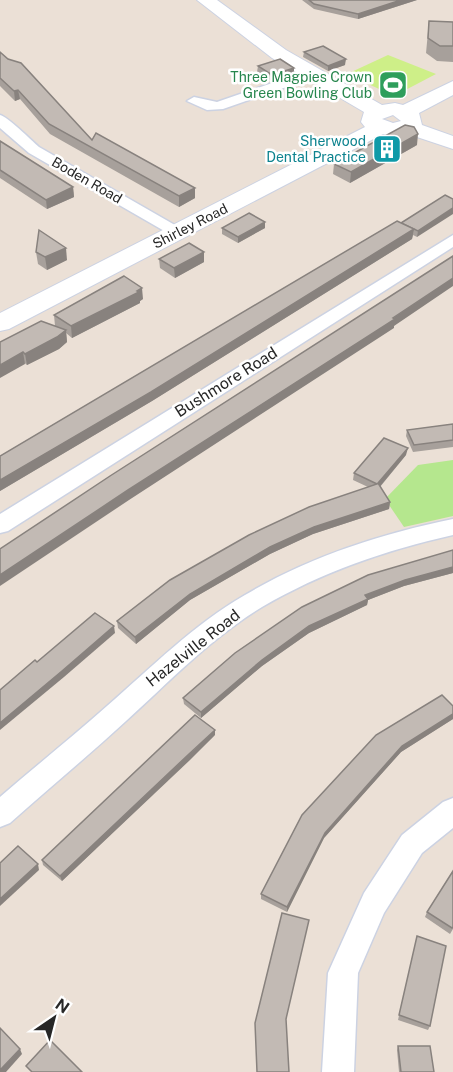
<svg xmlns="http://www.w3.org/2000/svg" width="453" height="1072" viewBox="0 0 453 1072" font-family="'Public Sans',sans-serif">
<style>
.green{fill:#b5e78e}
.pitch{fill:#ceef88}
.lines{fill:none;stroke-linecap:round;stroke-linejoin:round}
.street-casing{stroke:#ccd2e2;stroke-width:3}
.secondary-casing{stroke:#ccd2e2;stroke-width:2}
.street{fill:#fff;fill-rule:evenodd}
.secondary{fill:#fff;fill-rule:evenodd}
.wall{fill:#a7a09b}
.shaded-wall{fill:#88827e}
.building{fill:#c2bab4;stroke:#88827e;stroke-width:1.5}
.labels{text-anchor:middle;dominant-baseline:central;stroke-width:5;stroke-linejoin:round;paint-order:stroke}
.far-leisure-label{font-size:14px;fill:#27864d;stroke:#fff;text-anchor:end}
.far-culture-label{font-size:14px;fill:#0d838f;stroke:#fff;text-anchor:end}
.far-street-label{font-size:14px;fill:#272727;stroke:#fff}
.street-label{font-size:16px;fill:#272727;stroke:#fff}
</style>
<rect width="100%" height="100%" fill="#ebe0d6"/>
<polygon class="green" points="453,460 453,516 404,527 385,499 418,465"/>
<polygon class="pitch" points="388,55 436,74 394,96 347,74"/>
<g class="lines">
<g class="street-casing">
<g id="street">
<polygon points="313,69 320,73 318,76 223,109 207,110 187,101 194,97 217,102"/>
<path d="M0,115C7,116 31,140 39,147L187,232L185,236H173L29,153L0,128Z"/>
<polygon points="453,235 453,247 8,531 0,533 0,514"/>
<path d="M453,519V535C386,550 322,572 262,607C211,638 170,681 126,721C88,756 48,789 10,823L0,827V797C36,766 72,737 107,706C152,667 193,625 245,595C309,557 380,534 453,519Z"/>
<polygon points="453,798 453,828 422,853 384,913 358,973 354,1072 322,1072 328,973 364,893 402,835 443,802"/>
</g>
</g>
<g class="secondary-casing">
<path id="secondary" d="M197,0H217L286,50L382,105L395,103L403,105L453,81V95L419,113L422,125L453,136V149L405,133L392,136L383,134L9,329L0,331V313L365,127L361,122L364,112L272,58ZM393,115L401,121L393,123L382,119Z"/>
</g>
<use href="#street" class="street"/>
<use href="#secondary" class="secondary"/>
</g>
<g class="wall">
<polygon points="302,0 417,0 358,19 314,9"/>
<polygon points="429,21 453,22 453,62 437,61 426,53"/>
<polygon points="0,52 92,140 195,188 195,198 179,207 50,134 20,99 15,101 0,86"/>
<polygon points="304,52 345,65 328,71 303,57"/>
<polygon points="258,66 294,68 294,73 272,81 257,72"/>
<polygon points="0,141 73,187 74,197 47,209 0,178"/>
<polygon points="417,145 350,183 333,174 334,164"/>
<polygon points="445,195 417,237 413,235 412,239 152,401 0,491 0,456 401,223"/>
<polygon points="222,228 265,228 238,243 222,234"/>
<polygon points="36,252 67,260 47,270 38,264"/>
<polygon points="159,259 204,262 175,278 160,268"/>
<polygon points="143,299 140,301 140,303 72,338 66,333 67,342 59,349 27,365 0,342 55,326 54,315"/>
<polygon points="453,424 453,447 413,452 406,436 407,430"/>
<polygon points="406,455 380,487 390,502 389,509 313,534 270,554 190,600 136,644 118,628 117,621 368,487 353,480 354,473"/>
<polygon points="453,550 453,573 404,586 368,600 367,605 309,633 262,666 201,718 184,704 183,698"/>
<polygon points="453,706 453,719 401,752 324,838 287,912 261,899 261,894 302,815"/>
<polygon points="215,735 62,881 43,865 42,860"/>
<polygon points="453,871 453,929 450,934 425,917 427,912"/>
<polygon points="417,936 430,1026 428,1030 398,1020"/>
<polygon points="398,1046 434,1072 399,1072 397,1050"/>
</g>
<g class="shaded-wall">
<polygon points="401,0 417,0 358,19 358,14"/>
<polygon points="346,59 345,65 328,71 328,66"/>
<polygon points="294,68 294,73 272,81 272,75"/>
<polygon points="18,90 20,99 15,101 14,91"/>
<polygon points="418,134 417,145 350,183 351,172"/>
<polygon points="73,187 74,197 47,209 46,200"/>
<polygon points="195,188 195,198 179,207 179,196"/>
<polygon points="453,208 453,214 417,237 418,231"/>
<polygon points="265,222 265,228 238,243 238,237"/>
<polygon points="414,229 412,239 152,401 0,491 0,480"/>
<polygon points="66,248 67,260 47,270 45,257"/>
<polygon points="204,252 204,262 175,278 174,268"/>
<polygon points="453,278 453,286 394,326 394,328 129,500 0,586 0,575 128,490 393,318"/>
<polygon points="142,288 143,299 140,301 140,303 72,338 71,326"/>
<polygon points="66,330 67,342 59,349 27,365 25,354"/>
<polygon points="23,352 25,364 0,378 0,365"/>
<polygon points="408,448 406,455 377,490 378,483"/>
<polygon points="390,502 389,509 313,534 270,554 190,600 136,644 135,637 190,594 270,547 314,527"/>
<polygon points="453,567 453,573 404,586 368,600 367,605 309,633 262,666 201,718 201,712 262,660 309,626 365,595 405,580"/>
<polygon points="114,626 115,633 64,677 0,730 0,723"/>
<polygon points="453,714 453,719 401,752 324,838 287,912 287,907 325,833 402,746"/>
<polygon points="215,730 215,735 190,760 62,881 60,876"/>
<polygon points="38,864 39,870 0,906 0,899"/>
<polygon points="20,1049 22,1054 6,1072 0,1072 0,1070"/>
</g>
<g class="building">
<polygon points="309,0 401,0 358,14 314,4"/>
<polygon points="429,21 453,22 453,46 440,46 428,38"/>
<polygon points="323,46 346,59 328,66 304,52"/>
<polygon points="0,52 8,59 21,63 92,140 96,133 195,188 179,196 49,124 18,90 14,91 0,78"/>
<polygon points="280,59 294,68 272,75 258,66"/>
<polygon points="405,125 414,127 418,134 351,172 334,164"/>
<polygon points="0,141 73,187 46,200 0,170"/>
<polygon points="445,195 453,199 453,208 418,231 401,223"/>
<polygon points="249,213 265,222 238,237 222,228"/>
<polygon points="397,221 414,229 151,392 0,480 0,456"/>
<polygon points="39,230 66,248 45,257 36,252"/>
<polygon points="189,243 204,252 174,268 159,259"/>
<polygon points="453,256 453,278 393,318 395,319 128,490 0,575 0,549 110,476"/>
<polygon points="124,276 142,288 137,291 139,292 71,326 54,315"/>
<polygon points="41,321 66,330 57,337 25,354 23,352 0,365 0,342"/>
<polygon points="453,424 453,440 414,445 407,430"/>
<polygon points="384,438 408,448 378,483 390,502 314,527 270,547 190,594 135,637 117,621 170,580 249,535 309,507 377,484 354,473"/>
<polygon points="453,550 453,567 405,580 365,595 368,599 309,626 262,660 201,712 183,698 235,653 302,607 368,575"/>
<polygon points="95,613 114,626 62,671 0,723 0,690 35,660 37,662"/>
<polygon points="442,695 453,706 453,714 402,746 325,833 287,907 261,894 302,815 376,735"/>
<polygon points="195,715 215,730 189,754 60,876 42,860"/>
<polygon points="18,846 38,864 0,899 0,863"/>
<polygon points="453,871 453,927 452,928 427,912"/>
<polygon points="282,913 309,920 286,1019 289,1072 257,1072 255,1023"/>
<polygon points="417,936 446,946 430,1026 399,1015"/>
<polygon points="0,1028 20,1049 0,1070"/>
<polygon points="50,1040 82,1072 32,1072 26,1066"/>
<polygon points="398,1046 430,1046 434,1072 401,1072"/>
</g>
<defs>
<g id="stadium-square" transform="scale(1.5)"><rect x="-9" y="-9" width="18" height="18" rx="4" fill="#2e9e5b" stroke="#fff"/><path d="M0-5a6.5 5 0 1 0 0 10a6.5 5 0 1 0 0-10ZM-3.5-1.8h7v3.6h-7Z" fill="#fff"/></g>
<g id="building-square" transform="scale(1.5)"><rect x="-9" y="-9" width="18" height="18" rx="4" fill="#0f9aa8" stroke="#fff"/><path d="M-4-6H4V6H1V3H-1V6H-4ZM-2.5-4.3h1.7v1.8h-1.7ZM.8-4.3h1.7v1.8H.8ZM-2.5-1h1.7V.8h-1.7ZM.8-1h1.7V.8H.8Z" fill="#fff"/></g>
</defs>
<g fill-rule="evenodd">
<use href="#stadium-square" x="393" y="85"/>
<use href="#building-square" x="387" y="149"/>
</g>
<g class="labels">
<g class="far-leisure-label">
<text x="372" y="77">Three Magpies Crown<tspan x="372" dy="16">Green Bowling Club</tspan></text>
</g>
<g class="far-culture-label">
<text x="366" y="141">Sherwood<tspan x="366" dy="16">Dental Practice</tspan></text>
</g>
<g class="far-street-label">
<text transform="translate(87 180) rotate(30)">Boden Road</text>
<text transform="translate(190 226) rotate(-27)">Shirley Road</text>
</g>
<g class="street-label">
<text transform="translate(226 382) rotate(-32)">Bushmore Road</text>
<text transform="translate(193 648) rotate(-38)">Hazelville Road</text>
</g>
</g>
<g transform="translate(54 1018) rotate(35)" stroke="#ffffff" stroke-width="4.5" paint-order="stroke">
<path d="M0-4.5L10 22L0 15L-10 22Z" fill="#272727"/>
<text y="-9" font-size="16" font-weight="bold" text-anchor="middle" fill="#272727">N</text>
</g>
</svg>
